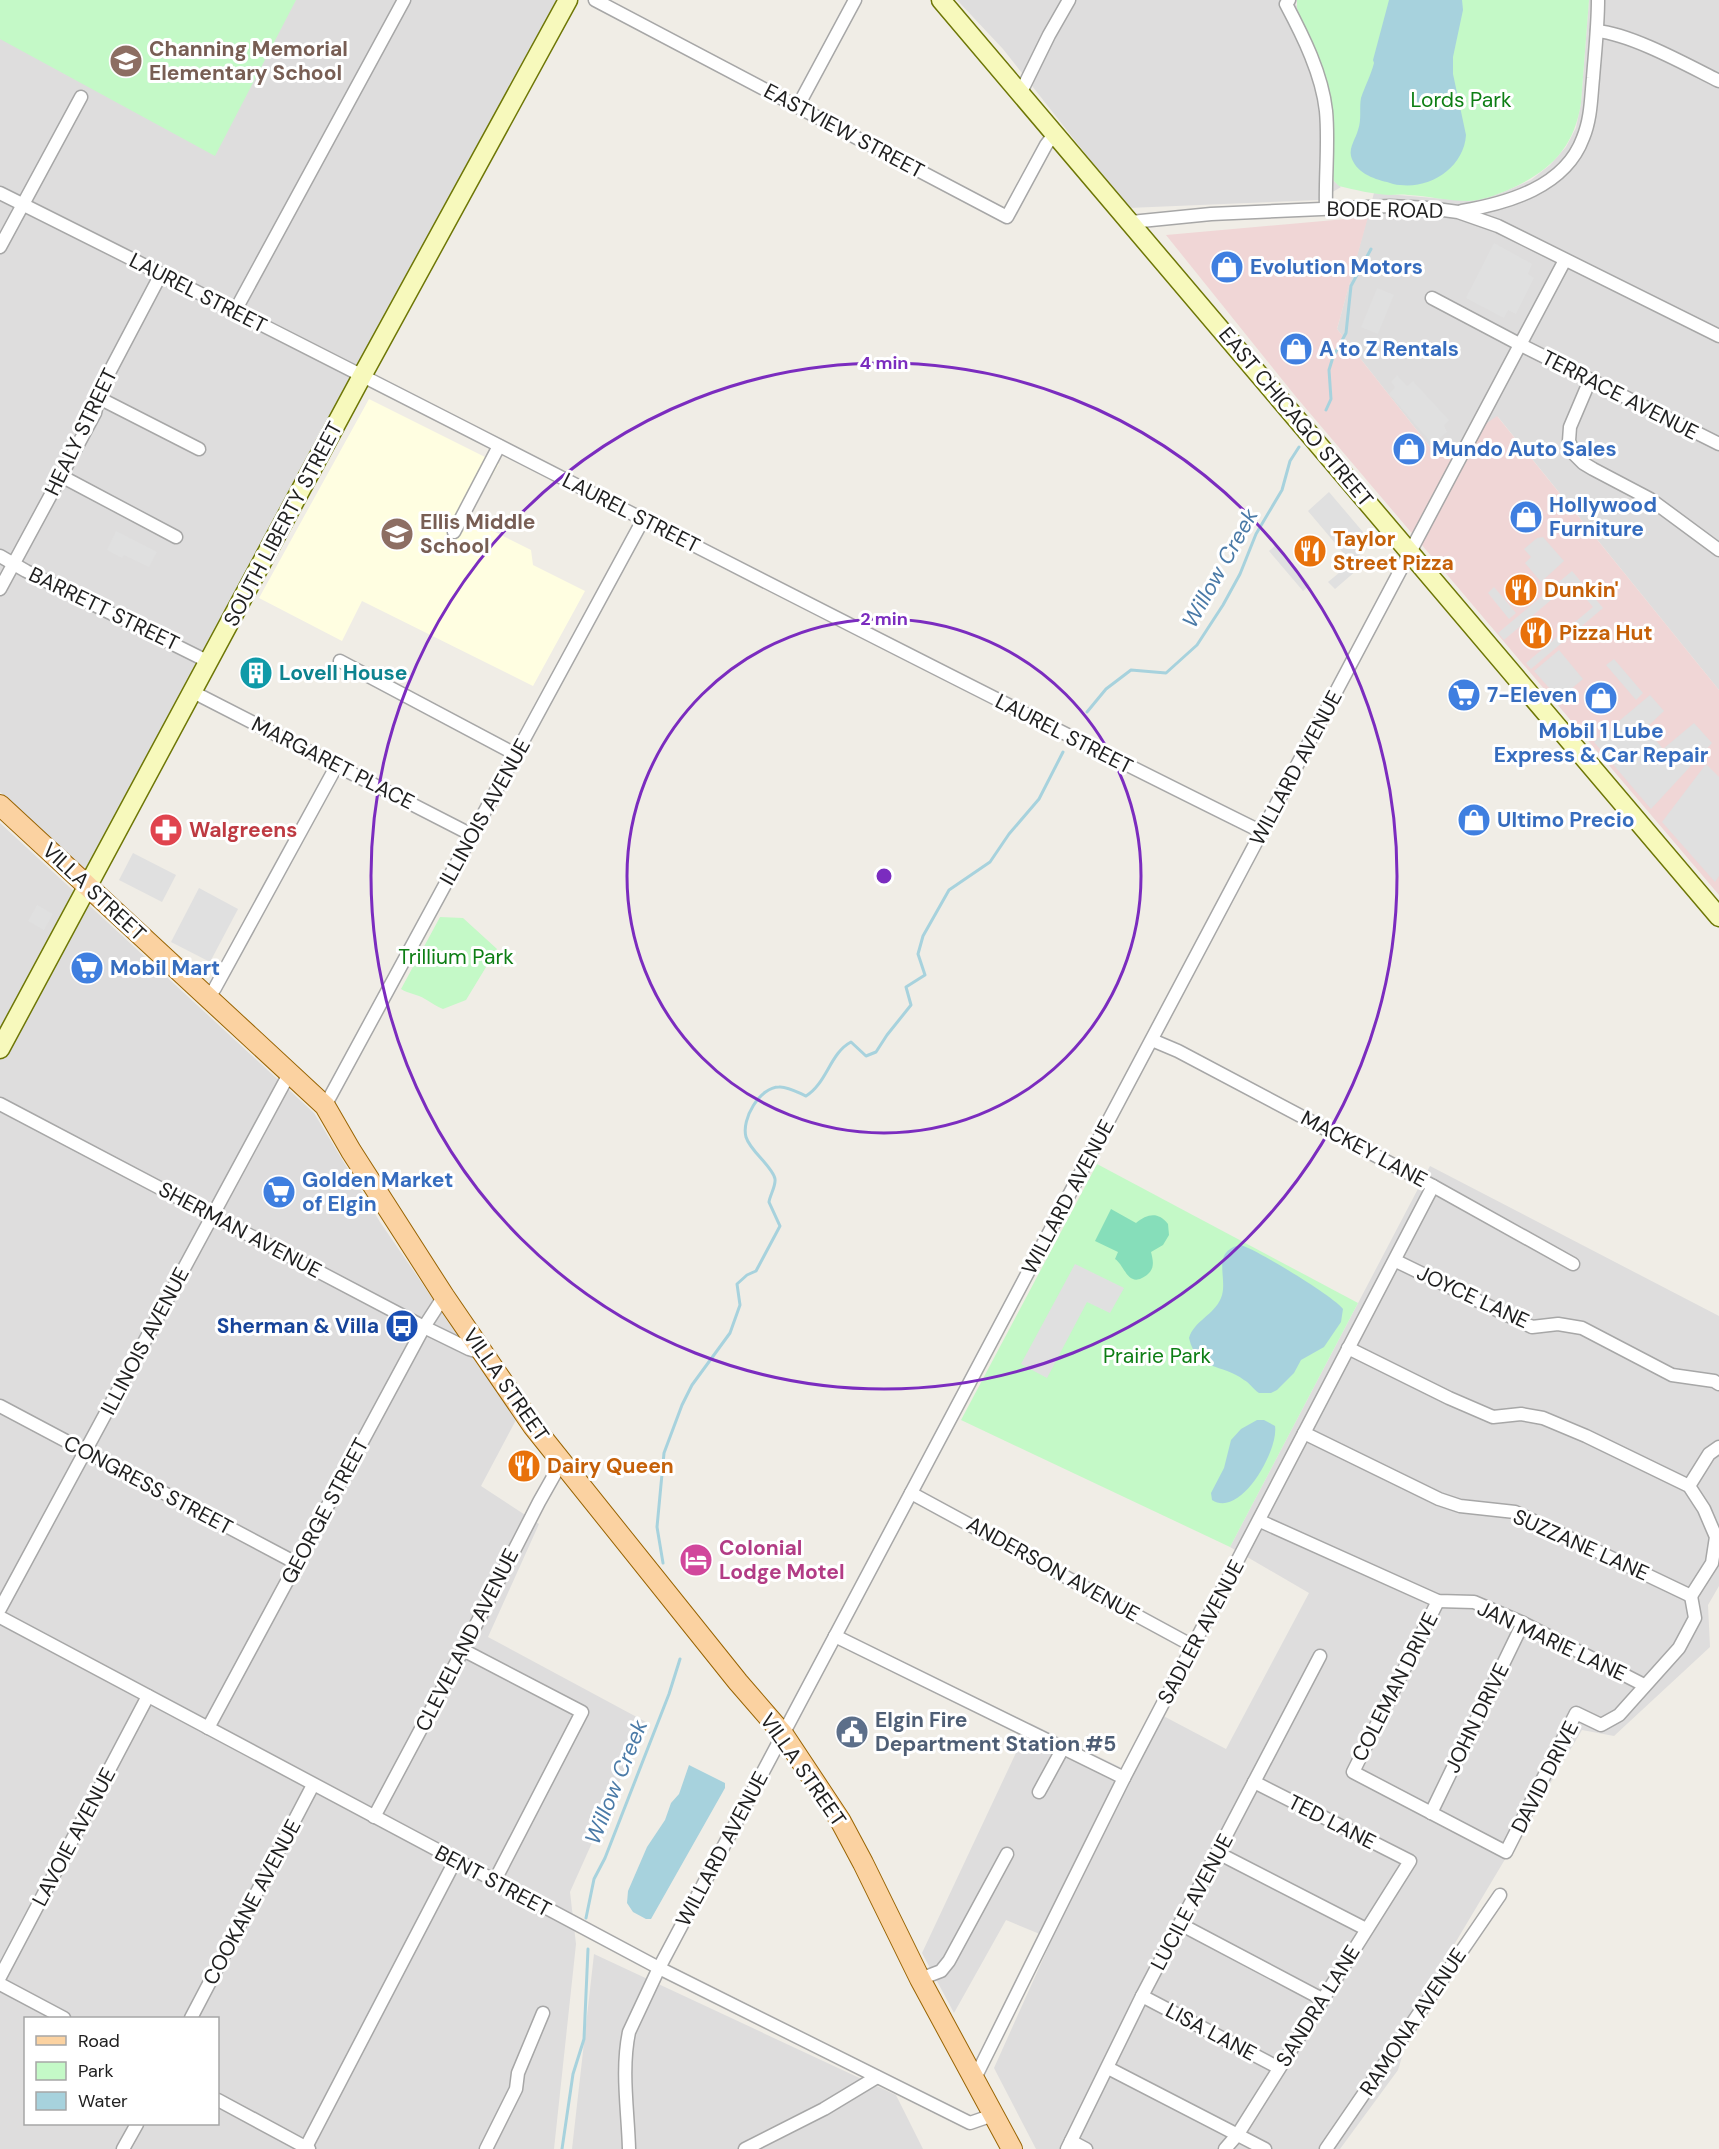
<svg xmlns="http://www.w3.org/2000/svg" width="1719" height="2149" viewBox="0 0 1719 2149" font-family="'DM Sans',sans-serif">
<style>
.residential{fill:#dedddd;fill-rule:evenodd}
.commercial{fill:#f0d6d6}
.education{fill:#fffee1}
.park{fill:#c4f9c7}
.pitch{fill:#86deba}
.parking{fill:#e0e0e0}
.water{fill:#a7d2dd}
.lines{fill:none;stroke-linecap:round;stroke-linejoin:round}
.stream{stroke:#a7d2dd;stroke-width:3}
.minor-casing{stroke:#a7a7a7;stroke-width:15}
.secondary-casing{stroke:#6e7706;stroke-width:21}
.primary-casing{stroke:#996402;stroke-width:22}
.minor{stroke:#fff;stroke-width:12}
.secondary{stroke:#f7f9bc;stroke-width:18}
.primary{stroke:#fbd2a1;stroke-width:20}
.ring{fill:none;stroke:#7b2cbf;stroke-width:3}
.labels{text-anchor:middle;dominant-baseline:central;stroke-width:6;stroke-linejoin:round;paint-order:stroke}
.education-label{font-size:21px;font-weight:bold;fill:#785e54;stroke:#fff;text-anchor:start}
.park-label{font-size:21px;fill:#0d7e14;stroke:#fff}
.street-label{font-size:21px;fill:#202020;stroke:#fff}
.shop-label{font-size:21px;font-weight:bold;fill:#366cbe;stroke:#fff;text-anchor:start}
.food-label{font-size:21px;font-weight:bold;fill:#c56008;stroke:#fff;text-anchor:start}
.culture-label{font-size:21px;font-weight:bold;fill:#0d838f;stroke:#fff;text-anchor:start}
.health-label{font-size:21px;font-weight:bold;fill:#be3a42;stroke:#fff;text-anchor:start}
.transit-label{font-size:21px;font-weight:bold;fill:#164399;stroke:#fff;text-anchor:end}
.hotel-label{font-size:21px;font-weight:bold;fill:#b23c85;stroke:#fff;text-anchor:start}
.service-label{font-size:21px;font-weight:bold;fill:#4e5e75;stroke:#fff;text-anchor:start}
.water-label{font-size:22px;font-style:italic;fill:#4a7aa7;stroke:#fff}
.centre{fill:#7b2cbf;stroke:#fff;stroke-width:3}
.ring-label{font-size:18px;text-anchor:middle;font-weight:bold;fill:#7b2cbf;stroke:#fff;stroke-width:6;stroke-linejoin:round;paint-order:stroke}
</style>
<rect width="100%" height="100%" fill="#f0ede6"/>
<g class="residential">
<polygon points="0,0 557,0 85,870 0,792"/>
<polygon points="957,0 1297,0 1296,4 1330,95 1333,110 1332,172 1334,181 1341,187 1319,200 1128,208 1003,49"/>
<polygon points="1589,0 1719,0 1719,690 1498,417 1438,457 1337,329 1374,193 1470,201 1501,193 1531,180 1550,165 1566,147 1576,128 1581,103"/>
<path d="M0,823L314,1113L380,1222L516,1420L481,1486L539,1524L488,1637L646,1722L570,1892L576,1944L554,2149H0ZM26,2018H218V2124H26Z"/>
<polygon points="1430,1166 1719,1316 1719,1586 1708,1605 1710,1647 1614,1736 1582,1730 1417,2007 1398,2070 1340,2149 1036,2149 994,2068 1052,1939 1006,1920 954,2013 922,1953 1030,1723 1122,1768 1152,1710 1226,1749 1309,1593 1230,1547"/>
<polygon points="594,1954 896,2095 923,2149 572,2149"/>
</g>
<polygon class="commercial" points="1368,217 1337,329 1438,457 1497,416 1719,690 1719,895 1297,398 1166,235"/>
<polygon class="education" points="369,399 499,464 467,518 531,550 533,565 585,591 533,686 362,601 342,641 259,598"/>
<g class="park">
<polygon points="0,0 296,0 215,156 0,39"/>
<path d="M1297,0H1589L1581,103C1574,149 1549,172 1508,190C1496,195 1480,201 1468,201C1448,201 1428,196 1408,195C1401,194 1395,195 1389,195C1373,194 1355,190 1339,186L1334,181L1332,172L1333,110L1330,95L1297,8Z"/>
<path d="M440,917L463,918L497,949L466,1000L443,1009C435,1006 431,1002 425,999C417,994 409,994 401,989Z"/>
<polygon points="1097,1164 1358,1303 1230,1547 961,1420"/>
</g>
<path class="pitch" d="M1111,1209L1136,1223C1147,1214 1158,1211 1168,1224L1169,1235L1163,1245L1151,1252C1153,1260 1155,1268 1148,1274C1128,1291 1125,1265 1115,1259L1118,1252L1095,1241Z"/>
<g class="parking">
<polygon points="1494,243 1532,264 1528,274 1534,278 1516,314 1508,310 1504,318 1466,298"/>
<polygon points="1377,288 1394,295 1378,334 1361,327"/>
<polygon points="1397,375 1407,386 1413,381 1449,420 1444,426 1447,432 1433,445 1389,394 1395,387 1391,382"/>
<polygon points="1329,492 1363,532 1357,538 1366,549 1351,562 1308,511"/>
<polygon points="116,531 157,552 149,567 124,555 122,558 107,550"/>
<polygon points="1543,537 1564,561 1541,582 1525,563 1531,557 1524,549 1537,538"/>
<polygon points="1276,545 1310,585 1303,591 1269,551"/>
<polygon points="1351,563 1357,570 1335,589 1328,582"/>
<polygon points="1572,571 1603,608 1531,669 1526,663 1593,607 1572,582 1504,640 1498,633"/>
<polygon points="1494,587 1516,613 1509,619 1488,593"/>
<polygon points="1559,650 1583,679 1559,699 1534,671"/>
<polygon points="1614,659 1643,693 1636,700 1606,665"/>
<polygon points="1650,695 1664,711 1646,728 1663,749 1694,723 1712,743 1651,809 1594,742"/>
<polygon points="1706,764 1719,777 1719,876 1715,882 1662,822"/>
<polygon points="133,853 176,875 162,902 119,880"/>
<polygon points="199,888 238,909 210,962 171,942"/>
<polygon points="37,905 53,914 44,930 28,921"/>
<polygon points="1075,1264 1124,1288 1110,1313 1087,1302 1047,1378 1021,1364"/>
</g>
<g class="water">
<path d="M1389,0H1462L1463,10L1453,57V74L1466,135C1464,167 1431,189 1400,185C1395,185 1391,183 1387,182C1373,179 1355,172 1351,156C1349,147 1356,138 1358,130C1362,119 1359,108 1361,98C1365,86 1371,75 1374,63L1373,60Z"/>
<path d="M1240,1245C1253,1247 1336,1298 1343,1309L1341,1322L1324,1347L1301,1360L1294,1373L1277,1390L1271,1393H1259C1253,1389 1250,1383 1244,1380C1222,1363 1197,1372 1189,1338C1194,1321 1214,1315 1221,1298C1229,1279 1210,1252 1240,1245Z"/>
<path d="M1257,1420H1264L1275,1426C1279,1449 1241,1519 1212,1500L1211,1493L1224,1468L1231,1440L1241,1429Z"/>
<polygon points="689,1765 725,1783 725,1788 651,1919 646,1919 633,1912 627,1903 628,1891 647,1847 665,1820 671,1803 679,1794"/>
</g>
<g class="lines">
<g class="stream">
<polyline points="1326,410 1331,399 1329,370 1333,357 1346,333 1351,286 1371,249"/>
<polyline points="1087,712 1106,689 1131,670 1166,673 1197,645 1223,605 1240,574 1256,534 1282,490 1290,461 1299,447"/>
<path d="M663,1563L657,1527L664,1453L682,1405L692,1385L730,1333L740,1305L737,1284L747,1275L756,1271L780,1226L769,1202C770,1195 776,1186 775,1179C773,1167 750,1151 746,1137C741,1119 760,1087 779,1087C787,1086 799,1093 806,1096C827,1083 830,1053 851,1042L866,1056L876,1052L887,1035L911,1005L906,987L925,975L918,954L923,936L949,890L990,862L1009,834L1039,799L1063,752"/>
<polyline points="586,1918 594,1879 605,1858 669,1694 680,1659"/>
<polyline points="562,2149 573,2074 584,2039 588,1949"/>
</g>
<g class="minor-casing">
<g id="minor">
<polyline points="595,0 1007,217 1046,145 1055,133"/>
<path d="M1289,0L1286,4C1303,36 1322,74 1326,111C1329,143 1325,176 1326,208"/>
<path d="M1597,31C1631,34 1687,65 1719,81"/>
<polyline points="1021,92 1049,35 1069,0"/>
<polyline points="798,106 855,0"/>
<path d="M0,193C422,403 839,623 1262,832"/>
<path d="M1462,211C1508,203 1565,187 1583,138C1591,119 1591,98 1593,78C1595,52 1598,26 1598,0"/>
<polyline points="1131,222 1211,214 1390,206 1429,208 1458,212 1498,226 1719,336"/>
<polyline points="0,247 81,97"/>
<polyline points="1432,298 1521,345 1719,444"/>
<polyline points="235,311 404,0"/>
<polyline points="1590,380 1570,427 1569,441 1574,454 1583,463 1593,469 1650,499 1719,550"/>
<polyline points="99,398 199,449"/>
<polyline points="61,476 176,537"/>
<polyline points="454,532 499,446"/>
<polyline points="0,556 26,571 209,662"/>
<polyline points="0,589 95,413 101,388 161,274"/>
<polyline points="340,661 517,755"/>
<polyline points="193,692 472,835"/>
<polyline points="208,998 215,988 337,765"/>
<polyline points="1152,1040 1178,1051 1433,1186 1573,1264"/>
<polyline points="0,1104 424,1327 469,1349 482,1353"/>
<polyline points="325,1106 644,518"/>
<polyline points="1396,1261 1532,1327 1558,1324 1582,1328 1672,1375 1714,1381 1719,1384"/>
<polyline points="1348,1348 1449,1398 1493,1417 1521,1414 1543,1418 1586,1436 1689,1486 1704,1509 1716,1537 1712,1563 1691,1596"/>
<polyline points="0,1406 296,1563"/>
<polyline points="1304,1433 1439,1499 1460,1506 1515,1512 1691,1596"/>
<polyline points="1689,1486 1709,1454 1719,1447"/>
<polyline points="911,1493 1193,1646"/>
<polyline points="1260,1521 1438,1601 1474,1602 1523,1623 1644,1685"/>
<polyline points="1438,1601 1353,1772 1506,1852 1576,1713 1601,1725 1619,1715 1679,1648 1695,1618 1691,1596"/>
<polyline points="0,1609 289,1074"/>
<polyline points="0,1617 659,1968 970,2123 993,2115"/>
<polyline points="835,1636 1124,1778"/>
<polyline points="463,1650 582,1712 494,1882"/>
<polyline points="208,1728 424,1327 444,1296"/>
<polyline points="1039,1792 1063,1748"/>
<polyline points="1431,1813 1523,1623"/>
<polyline points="374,1817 463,1650 539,1502 561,1463"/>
<polyline points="1218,1853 1366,1929"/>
<polyline points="1180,1924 1322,1999"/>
<polyline points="0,1977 148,1696"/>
<polyline points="920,1979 941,1971 949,1961 1007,1854"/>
<polyline points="0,1984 64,2018"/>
<polyline points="1142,1996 1279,2068"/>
<polyline points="191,2018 313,1785"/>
<polyline points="1108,2068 1265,2149"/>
<polyline points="974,2080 1124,1778 1433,1186"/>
<polyline points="218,2100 309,2149"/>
<polyline points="1071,2141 1086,2149"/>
<polyline points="123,2149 137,2124"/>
<polyline points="305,2149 455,1861"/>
<polyline points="486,2149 516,2089 518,2073 543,2013"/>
<path d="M629,2149C628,2111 621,2070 629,2032L659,1968L1565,260"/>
<polyline points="745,2149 824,2109 877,2077"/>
<polyline points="1067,2149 1142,1996 1320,1656"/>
<polyline points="1225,2149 1238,2134 1410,1861 1254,1782"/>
<polyline points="1326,2149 1500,1895"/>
</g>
</g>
<g class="secondary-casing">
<g id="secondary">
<polyline points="941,0 1719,917"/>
<polyline points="0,1049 362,376 568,0"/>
</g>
</g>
<g class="primary-casing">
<polyline id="primary" points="0,805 325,1106 351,1151 444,1296 533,1426 738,1682 783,1734 840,1820 863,1863 920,1979 1012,2149"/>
</g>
<use href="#minor" class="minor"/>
<use href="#secondary" class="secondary"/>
<use href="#primary" class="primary"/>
</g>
<g class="ring">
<circle cx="884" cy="876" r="257"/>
<circle cx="884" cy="876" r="513"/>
</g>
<defs>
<g id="school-disc" transform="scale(1.725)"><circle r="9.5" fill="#8d6e63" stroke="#fff"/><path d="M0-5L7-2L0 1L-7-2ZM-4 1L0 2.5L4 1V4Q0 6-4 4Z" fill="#fff"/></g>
<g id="shop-disc" transform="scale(1.725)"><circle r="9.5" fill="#3f7fe0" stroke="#fff"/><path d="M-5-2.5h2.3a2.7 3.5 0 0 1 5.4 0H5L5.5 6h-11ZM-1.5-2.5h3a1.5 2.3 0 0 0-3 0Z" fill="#fff"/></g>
<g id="restaurant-disc" transform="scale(1.725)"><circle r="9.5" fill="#e8710a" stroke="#fff"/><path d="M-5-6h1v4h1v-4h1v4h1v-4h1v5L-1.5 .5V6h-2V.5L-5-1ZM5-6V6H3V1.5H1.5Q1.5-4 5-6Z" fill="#fff"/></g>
<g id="building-disc" transform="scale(1.725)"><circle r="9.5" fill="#0f9aa8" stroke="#fff"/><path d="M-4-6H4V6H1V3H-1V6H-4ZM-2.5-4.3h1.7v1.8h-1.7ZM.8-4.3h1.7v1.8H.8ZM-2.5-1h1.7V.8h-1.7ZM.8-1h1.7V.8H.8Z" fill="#fff"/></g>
<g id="supermarket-disc" transform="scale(1.725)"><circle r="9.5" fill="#3f7fe0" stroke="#fff"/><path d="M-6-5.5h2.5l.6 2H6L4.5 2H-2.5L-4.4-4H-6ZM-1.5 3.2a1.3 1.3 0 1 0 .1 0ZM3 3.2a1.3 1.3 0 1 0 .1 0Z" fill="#fff"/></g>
<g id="pharmacy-disc" transform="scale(1.725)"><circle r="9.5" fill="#e0444e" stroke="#fff"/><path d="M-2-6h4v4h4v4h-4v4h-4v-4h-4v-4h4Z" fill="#fff"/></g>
<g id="bus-disc" transform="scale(1.725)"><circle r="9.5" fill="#1a4fb4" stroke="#fff"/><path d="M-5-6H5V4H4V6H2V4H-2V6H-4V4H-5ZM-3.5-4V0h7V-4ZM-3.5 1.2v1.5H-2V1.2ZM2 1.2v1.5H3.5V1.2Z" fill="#fff"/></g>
<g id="hotel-disc" transform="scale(1.725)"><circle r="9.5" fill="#d1479c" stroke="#fff"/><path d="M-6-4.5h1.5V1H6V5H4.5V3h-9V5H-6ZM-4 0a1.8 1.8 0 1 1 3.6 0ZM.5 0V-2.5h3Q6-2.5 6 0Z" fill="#fff"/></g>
<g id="civic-disc" transform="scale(1.725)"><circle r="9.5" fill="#5c6f8a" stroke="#fff"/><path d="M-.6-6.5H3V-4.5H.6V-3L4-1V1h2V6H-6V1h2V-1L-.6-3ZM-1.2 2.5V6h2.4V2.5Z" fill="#fff"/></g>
</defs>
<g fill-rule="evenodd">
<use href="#school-disc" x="126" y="61"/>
<use href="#shop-disc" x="1227" y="267"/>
<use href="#shop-disc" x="1296" y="349"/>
<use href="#shop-disc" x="1409" y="449"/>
<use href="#shop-disc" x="1526" y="517"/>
<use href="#school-disc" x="397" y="534"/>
<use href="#restaurant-disc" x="1310" y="551"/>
<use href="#restaurant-disc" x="1521" y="590"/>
<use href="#restaurant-disc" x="1536" y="633"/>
<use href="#building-disc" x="256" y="673"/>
<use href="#supermarket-disc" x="1464" y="695"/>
<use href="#shop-disc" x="1601" y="698"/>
<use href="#shop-disc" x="1474" y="820"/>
<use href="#pharmacy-disc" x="166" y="830"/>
<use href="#supermarket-disc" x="87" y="968"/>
<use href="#supermarket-disc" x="279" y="1192"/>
<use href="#bus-disc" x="402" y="1326"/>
<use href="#restaurant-disc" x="524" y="1466"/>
<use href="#hotel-disc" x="696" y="1560"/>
<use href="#civic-disc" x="852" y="1732"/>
</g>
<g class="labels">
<g class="education-label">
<text x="149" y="49">Channing Memorial<tspan x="149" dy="24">Elementary School</tspan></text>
<text x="420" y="522">Ellis Middle<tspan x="420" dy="24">School</tspan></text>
</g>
<g class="park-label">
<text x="1461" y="100">Lords Park</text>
<text x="456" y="957">Trillium Park</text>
<text x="1157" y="1356">Prairie Park</text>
</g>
<g class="street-label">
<text transform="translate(844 131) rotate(28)">EASTVIEW STREET</text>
<text transform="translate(1385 210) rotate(1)">BODE ROAD</text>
<text transform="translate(198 293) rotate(27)">LAUREL STREET</text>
<text transform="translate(1620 395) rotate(27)">TERRACE AVENUE</text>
<text transform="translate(1296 417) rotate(50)">EAST CHICAGO STREET</text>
<text transform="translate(81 432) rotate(-64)">HEALY STREET</text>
<text transform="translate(631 513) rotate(27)">LAUREL STREET</text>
<text transform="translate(283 524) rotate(-62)">SOUTH LIBERTY STREET</text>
<text transform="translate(104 609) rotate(26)">BARRETT STREET</text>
<text transform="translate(1064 734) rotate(27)">LAUREL STREET</text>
<text transform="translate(333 763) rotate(27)">MARGARET PLACE</text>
<text transform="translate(1296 768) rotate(-62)">WILLARD AVENUE</text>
<text transform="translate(485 812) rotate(-61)">ILLINOIS AVENUE</text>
<text transform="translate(94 892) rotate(43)">VILLA STREET</text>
<text transform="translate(1364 1149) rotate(28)">MACKEY LANE</text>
<text transform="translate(1068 1197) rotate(-62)">WILLARD AVENUE</text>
<text transform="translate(240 1230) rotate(28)">SHERMAN AVENUE</text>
<text transform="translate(1473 1297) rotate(25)">JOYCE LANE</text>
<text transform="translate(145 1341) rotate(-62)">ILLINOIS AVENUE</text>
<text transform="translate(506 1385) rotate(55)">VILLA STREET</text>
<text transform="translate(148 1485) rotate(28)">CONGRESS STREET</text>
<text transform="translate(325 1511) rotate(-62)">GEORGE STREET</text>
<text transform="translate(1581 1545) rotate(24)">SUZZANE LANE</text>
<text transform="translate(1053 1569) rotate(29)">ANDERSON AVENUE</text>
<text transform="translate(1201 1632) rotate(-62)">SADLER AVENUE</text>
<text transform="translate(467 1640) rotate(-63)">CLEVELAND AVENUE</text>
<text transform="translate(1552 1641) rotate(25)">JAN MARIE LANE</text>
<text transform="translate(1395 1687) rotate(-63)">COLEMAN DRIVE</text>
<text transform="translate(1477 1718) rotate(-64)">JOHN DRIVE</text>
<text transform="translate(803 1770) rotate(55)">VILLA STREET</text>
<text transform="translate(1545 1777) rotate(-63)">DAVID DRIVE</text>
<text transform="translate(1332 1822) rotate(27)">TED LANE</text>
<text transform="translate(74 1837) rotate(-62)">LAVOIE AVENUE</text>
<text transform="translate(722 1849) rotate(-62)">WILLARD AVENUE</text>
<text transform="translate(493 1881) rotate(28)">BENT STREET</text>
<text transform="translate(252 1902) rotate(-62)">COOKANE AVENUE</text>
<text transform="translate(1192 1902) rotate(-62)">LUCILE AVENUE</text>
<text transform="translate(1318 2006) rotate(-58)">SANDRA LANE</text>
<text transform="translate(1413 2022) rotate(-56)">RAMONA AVENUE</text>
<text transform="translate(1211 2032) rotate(28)">LISA LANE</text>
</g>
<g class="shop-label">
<text x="1250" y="267">Evolution Motors</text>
<text x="1319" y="349">A to Z Rentals</text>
<text x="1432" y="449">Mundo Auto Sales</text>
<text x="1549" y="505">Hollywood<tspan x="1549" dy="24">Furniture</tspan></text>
<text x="1487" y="695">7-Eleven</text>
<text x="1601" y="731" text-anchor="middle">Mobil 1 Lube<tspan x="1601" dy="24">Express &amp; Car Repair</tspan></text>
<text x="1497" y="820">Ultimo Precio</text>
<text x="110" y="968">Mobil Mart</text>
<text x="302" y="1180">Golden Market<tspan x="302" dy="24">of Elgin</tspan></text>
</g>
<g class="food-label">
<text x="1333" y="539">Taylor<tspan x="1333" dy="24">Street Pizza</tspan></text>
<text x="1544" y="590">Dunkin'</text>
<text x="1559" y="633">Pizza Hut</text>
<text x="547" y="1466">Dairy Queen</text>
</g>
<g class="culture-label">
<text x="279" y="673">Lovell House</text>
</g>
<g class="health-label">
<text x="189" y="830">Walgreens</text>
</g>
<g class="transit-label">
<text x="379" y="1326">Sherman &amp; Villa</text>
</g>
<g class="hotel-label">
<text x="719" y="1548">Colonial<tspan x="719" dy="24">Lodge Motel</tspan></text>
</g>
<g class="service-label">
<text x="875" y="1720">Elgin Fire<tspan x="875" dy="24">Department Station #5</tspan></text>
</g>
<g class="water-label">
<text transform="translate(1220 568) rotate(-61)">Willow Creek</text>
<text transform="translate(616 1782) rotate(-68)">Willow Creek</text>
</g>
</g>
<circle cx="884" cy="876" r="9" class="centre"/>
<g class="ring-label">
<text x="884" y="369">4 min</text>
<text x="884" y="625">2 min</text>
</g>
<rect x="24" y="2017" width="195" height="108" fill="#ffffff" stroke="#a6a6a6" stroke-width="1.5"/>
<rect x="36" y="2036" width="30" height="9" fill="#fbd2a1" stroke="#a6a6a6" stroke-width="1.5"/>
<text x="78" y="2047" font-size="18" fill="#202020">Road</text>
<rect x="36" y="2062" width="30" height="18" fill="#c4f9c7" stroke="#a6a6a6" stroke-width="1.5"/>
<text x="78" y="2077" font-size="18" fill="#202020">Park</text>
<rect x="36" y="2092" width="30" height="18" fill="#a7d2dd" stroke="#a6a6a6" stroke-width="1.5"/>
<text x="78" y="2107" font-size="18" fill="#202020">Water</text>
</svg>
